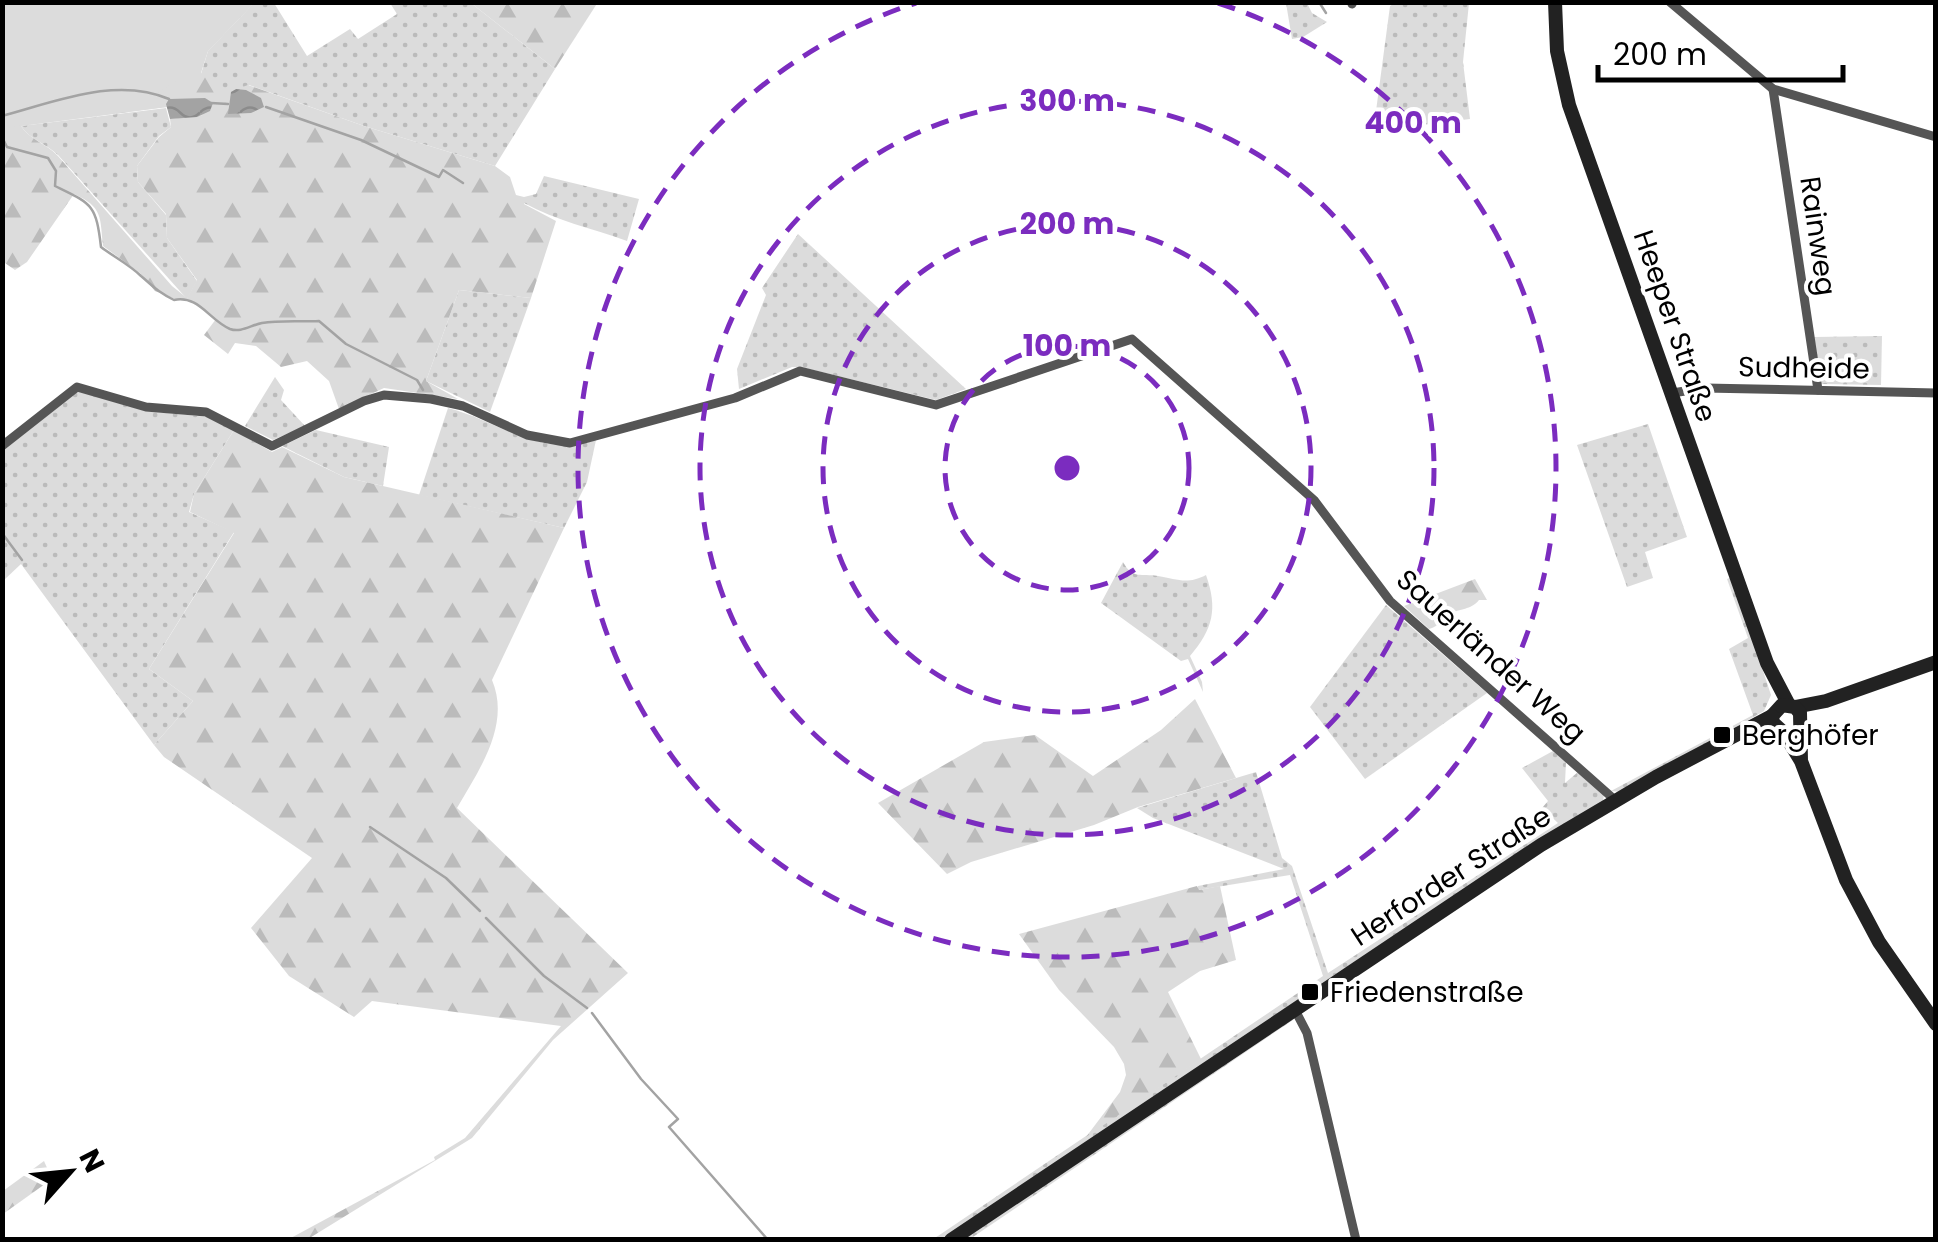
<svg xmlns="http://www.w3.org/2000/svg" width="1938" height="1242" viewBox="0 0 1938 1242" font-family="Poppins,sans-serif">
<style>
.grass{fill:url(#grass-dots)}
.forest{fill:url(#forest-firs);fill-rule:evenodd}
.green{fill:#dcdcdc}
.water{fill:url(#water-waves)}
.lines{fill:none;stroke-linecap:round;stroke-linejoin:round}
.stream{stroke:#a3a3a3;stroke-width:2.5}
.street{stroke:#555;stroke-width:9}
.secondary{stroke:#222;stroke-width:14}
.ring{fill:none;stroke:#7b2cbf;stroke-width:5;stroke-dasharray:18 12}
.poi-dot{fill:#000;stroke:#fff;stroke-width:4}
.labels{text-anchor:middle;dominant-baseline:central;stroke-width:8;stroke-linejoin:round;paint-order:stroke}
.street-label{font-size:28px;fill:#000;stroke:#fff}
.poi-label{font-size:28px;fill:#000;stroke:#fff;text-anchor:start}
.centre{fill:#7b2cbf;stroke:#fff;stroke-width:5}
.ring-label{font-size:30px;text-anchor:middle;font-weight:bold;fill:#7b2cbf;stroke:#fff;stroke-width:8;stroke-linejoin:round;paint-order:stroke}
</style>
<defs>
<pattern id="grass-dots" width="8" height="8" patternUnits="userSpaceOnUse" patternTransform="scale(2.5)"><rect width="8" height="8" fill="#dcdcdc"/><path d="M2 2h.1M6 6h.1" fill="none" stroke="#bbb" stroke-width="1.8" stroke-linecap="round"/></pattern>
<pattern id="forest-firs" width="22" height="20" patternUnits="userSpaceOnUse" patternTransform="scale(2.5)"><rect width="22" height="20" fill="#dcdcdc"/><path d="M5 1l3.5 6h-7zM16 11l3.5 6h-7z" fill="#bbb"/></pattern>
<pattern id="water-waves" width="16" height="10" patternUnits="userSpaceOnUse" patternTransform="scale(2.5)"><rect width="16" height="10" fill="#a3a3a3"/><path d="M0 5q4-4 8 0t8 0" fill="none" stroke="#8b8b8b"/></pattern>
</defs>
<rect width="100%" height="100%" fill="#fff"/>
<g class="grass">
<polygon points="255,2 274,3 307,56 350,29 358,39 397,14 390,3 471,3 555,69 495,166 364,126 249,85 227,104 220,103 214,85 201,74 208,51"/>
<polygon points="1397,2 1469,3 1463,62 1470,119 1405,127 1374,126 1390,6"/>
<polygon points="1286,3 1307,3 1312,13 1327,22 1303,37 1292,39"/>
<path d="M166,108L171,127L159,136L137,166L138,182L166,215L167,238L197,281L187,299L58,155C47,144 29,139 21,126Z"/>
<path d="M544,176L639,199L627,241C591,228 557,221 524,203V197L536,194Z"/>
<polygon points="798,234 966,389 936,400 801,367 792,367 739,389 737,369 766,295 762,288"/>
<polygon points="459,290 531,298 490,412 426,381"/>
<polygon points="1882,336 1881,385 1821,384 1814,337"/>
<polygon points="275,377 284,390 281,400 305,426 273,440 245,426"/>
<polygon points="78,391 146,411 208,417 234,430 194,494 189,512 234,532 149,669 193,701 154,745 21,564 3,581 3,450"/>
<path d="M448,408C499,421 541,459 596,440L587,482L564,528L419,495Z"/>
<polygon points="1648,424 1687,537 1645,552 1653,578 1627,587 1577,445"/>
<polygon points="316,430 389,447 383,486 344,477 282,446"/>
<path d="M1123,562C1133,580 1141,573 1158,576C1177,579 1187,585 1206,575C1218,609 1213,629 1190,656L1202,682L1203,692L1188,659L1181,661L1101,603Z"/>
<polygon points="1732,577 1771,695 1764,711 1621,792 1611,791 1753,715 1729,649 1748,638 1727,579"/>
<polygon points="1386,605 1487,693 1365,779 1310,707"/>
<polygon points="1553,751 1566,762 1565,783 1578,772 1604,795 1603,801 1308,992 1308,996 943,1239 932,1240 1323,976 1290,875 1198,890 1198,886 1284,869 1153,818 1137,808 1256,772 1282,858 1292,866 1328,973 1558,823 1542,808 1548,801 1522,768"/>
<polygon points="1287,1019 1293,1020 970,1239 957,1240"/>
</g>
<g class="forest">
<polygon points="598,2 555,69 471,3 471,2"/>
<path d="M2,3H254L208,51L201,73L220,88V103H227L231,91L248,85L364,126L495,166L510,177L516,195L524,197V204L556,221L531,298L459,290L426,381L458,399L384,388L339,409L329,381L307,361L281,367L256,346L235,343L228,354L204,335L216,319L187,299H175L155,291L140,273L103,246C100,217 103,207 74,194L27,262L15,270L2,261ZM167,107L203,115L170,119L171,127L159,137L137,166L138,182L166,214L167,238L197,280L187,298L172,286L58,156C47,144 29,139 21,126Z"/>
<path d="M234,430L272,452L282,447L344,477L564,528L492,680C511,725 479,770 457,808L628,973L553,1040L472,1138L308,1239H289L435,1160L434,1157L465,1138L561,1026L372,1001L354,1017L289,976L251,928L312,858L164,757L154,745L193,701L149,669L234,533L190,512L194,494Z"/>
<path d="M1475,579L1487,600H1479C1470,611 1461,607 1449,615C1440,620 1440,626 1429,629L1404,606Z"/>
<polygon points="1195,699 1236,778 1138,807 1094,825 971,862 947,874 878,803 984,742 1035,735 1093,776 1161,730"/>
<polygon points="1197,886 1199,890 1220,886 1236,960 1200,971 1168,992 1201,1059 1086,1137 1120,1092 1126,1075 1124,1064 1114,1047 1059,990 1019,934"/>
<polygon points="44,1161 52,1179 3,1214 3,1191"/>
</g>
<polygon class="green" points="2,3 254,3 184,76 158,93 169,99 167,107 3,128"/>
<g class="water">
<polygon points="236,89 246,90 261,98 264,107 251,113 228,114 231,92"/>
<polygon points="205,98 213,103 210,111 197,117 170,119 166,104 169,99"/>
</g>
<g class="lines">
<g class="stream">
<polyline points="1319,2 1326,13"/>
<polyline points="211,103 228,104"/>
<polyline points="266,107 361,140 439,177 443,170 463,183"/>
<path d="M2,116C55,102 116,76 169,99"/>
<path d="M2,137L7,147L48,158L56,171L55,186C92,204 96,204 101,247C114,257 130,265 141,276C154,287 158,292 174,300C199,295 209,320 230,329C241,333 251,325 262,323C280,320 301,322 319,321L346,344L417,380L423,390"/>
<polyline points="2,533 22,560"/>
<polyline points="370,827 446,878 480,911"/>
<polyline points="486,918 544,976 587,1008"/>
<polyline points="592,1013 641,1079 678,1119 669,1127 768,1240"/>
</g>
<g class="street">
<polyline points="1670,2 1773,89 1936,137"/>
<polyline points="1352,4 1353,2"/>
<polyline points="1773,89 1818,390"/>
<polyline points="1672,393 1705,388 1936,393"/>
<polyline points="2,446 77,387 146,407 206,412 272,446 364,401 384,395 431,399 463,406 527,435 570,443 735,398 800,371 936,405 1132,339 1314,500 1390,601 1615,800"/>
<polyline points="1295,1010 1307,1033 1356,1240"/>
</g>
<g class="secondary">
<polyline points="1555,2 1557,51 1569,105 1767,663 1789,705"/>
<polyline points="1795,707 1826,701 1936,662"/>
<polyline points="1801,761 1784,733 1773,723 1772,716 1782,705 1795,707 1800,713 1801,761 1846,880 1879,942 1936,1024"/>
<polyline points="951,1240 1541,845 1656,777 1772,716"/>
</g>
</g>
<g class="ring">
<circle cx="1067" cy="468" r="122"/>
<circle cx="1067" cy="468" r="244"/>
<circle cx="1067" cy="468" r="367"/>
<path d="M1218 3A489 489 0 1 1 916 3"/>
</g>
<g class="poi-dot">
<rect x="1712" y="725" width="20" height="20" rx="5"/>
<rect x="1300" y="982" width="20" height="20" rx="5"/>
</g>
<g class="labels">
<g class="street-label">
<text transform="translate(1818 236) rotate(82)">Rainweg</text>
<text transform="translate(1675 326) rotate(71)">Heeper Straße</text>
<text transform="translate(1804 368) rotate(1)">Sudheide</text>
<text transform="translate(1491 656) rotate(42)">Sauerländer Weg</text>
<text transform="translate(1451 876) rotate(-33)">Herforder Straße</text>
</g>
<g class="poi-label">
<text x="1742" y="735">Berghöfer</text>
<text x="1330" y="992">Friedenstraße</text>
</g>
</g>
<circle cx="1067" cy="468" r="15" class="centre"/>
<g class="ring-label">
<text x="1067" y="111">300 m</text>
<text x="1413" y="133">400 m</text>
<text x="1067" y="234">200 m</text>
<text x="1067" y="356">100 m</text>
</g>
<rect width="1938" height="1242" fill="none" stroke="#000000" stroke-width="10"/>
<g transform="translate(70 1172) rotate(63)" stroke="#ffffff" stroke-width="8" paint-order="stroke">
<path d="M0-8L18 38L0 25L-18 38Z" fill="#000000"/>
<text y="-15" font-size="28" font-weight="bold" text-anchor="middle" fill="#000000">N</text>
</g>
<path d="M1598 65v15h245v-15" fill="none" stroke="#000000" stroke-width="5"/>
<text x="1613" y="65" font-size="30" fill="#000000" stroke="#ffffff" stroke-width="8" paint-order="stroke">200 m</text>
</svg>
